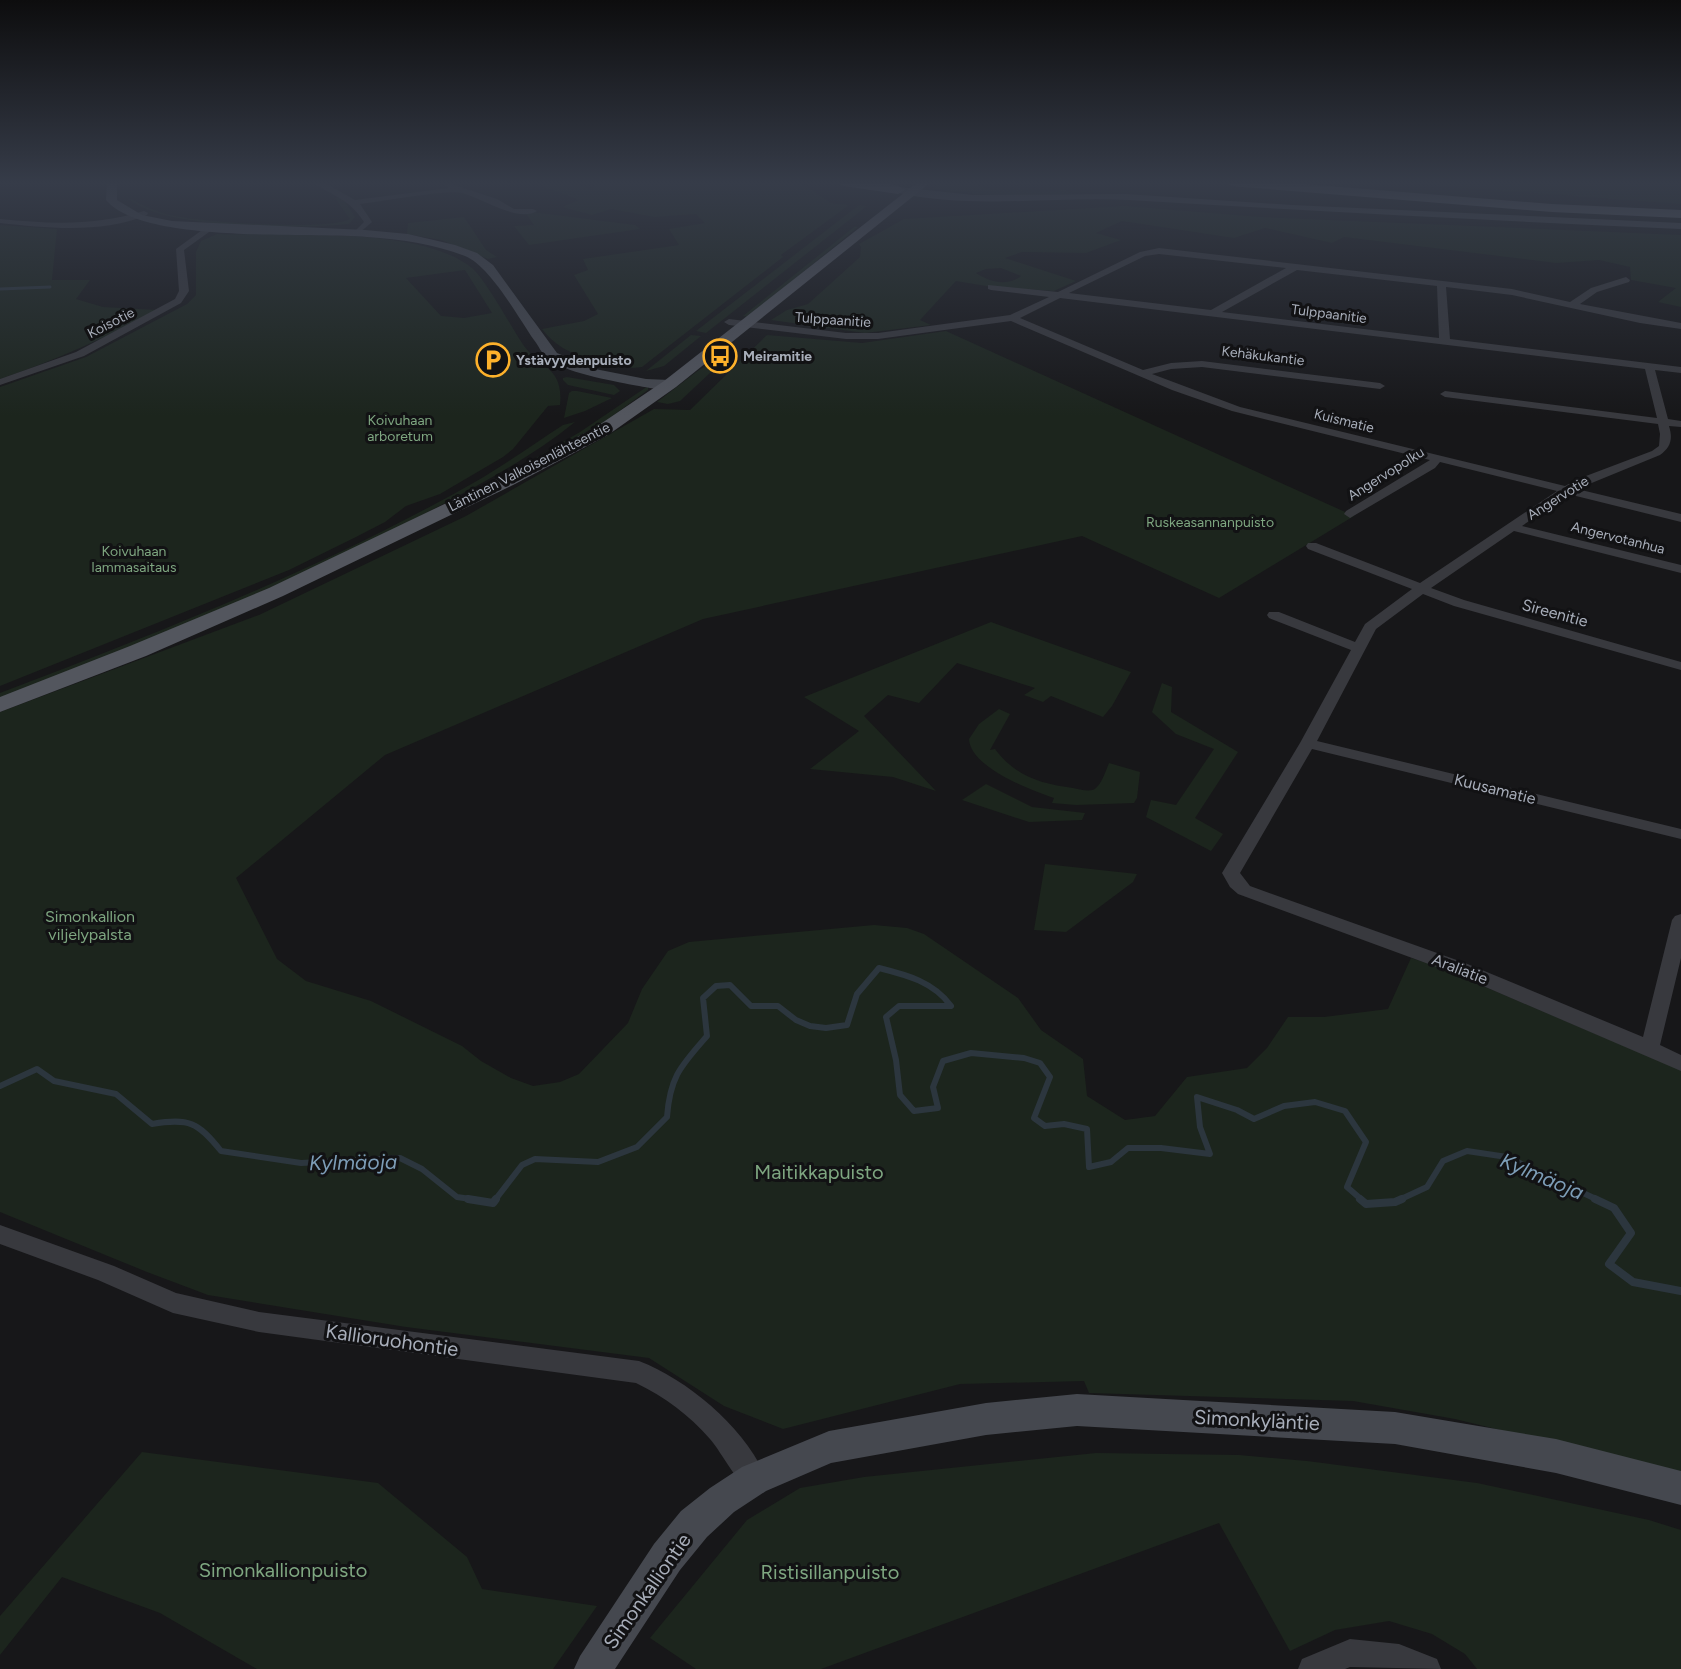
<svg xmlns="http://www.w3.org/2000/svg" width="1681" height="1669" viewBox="0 0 1681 1669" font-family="Figtree,sans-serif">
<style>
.green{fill:#1c251d;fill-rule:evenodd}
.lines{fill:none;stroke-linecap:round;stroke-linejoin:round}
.stream-far2{stroke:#2c363e;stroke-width:3}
.stream-far1{stroke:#2c363e;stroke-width:6}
.stream{stroke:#2c363e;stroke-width:8}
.street{fill:#38393e;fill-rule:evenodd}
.secondary{fill:#45484f;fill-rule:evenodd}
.primary{fill:#53565e;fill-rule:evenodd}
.highway{fill:#636770;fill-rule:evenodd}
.labels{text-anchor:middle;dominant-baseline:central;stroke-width:6;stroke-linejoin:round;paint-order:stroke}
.far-street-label{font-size:14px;fill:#a8aeba;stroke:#121214}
.far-poi-label{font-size:14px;font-weight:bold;fill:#a8aeba;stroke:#121214;text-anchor:start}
.far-park-label{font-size:14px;fill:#7ea680;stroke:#121214}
.street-label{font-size:16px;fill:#a8aeba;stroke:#121214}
.park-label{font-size:16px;fill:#7ea680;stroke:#121214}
.near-park-label{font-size:20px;fill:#7ea680;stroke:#121214}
.near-street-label{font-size:20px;fill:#a8aeba;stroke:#121214}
.near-water-label{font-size:21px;font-style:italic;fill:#7d9db7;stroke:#121214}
</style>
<rect width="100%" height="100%" fill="#171719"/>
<g class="green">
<path d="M531,182H568L593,190L595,182H800L831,203L849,205L781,255L783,257L642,367L633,368C597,359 566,360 542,329L584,321L598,314L574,275L588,270L583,259L679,245L669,229L705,223L696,214L654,217L611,209L592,215L562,207L579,200Z"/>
<polygon points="941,182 973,182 980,187 993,190 1056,191 1063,189 1073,194 996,196 935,189"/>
<polygon points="1403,182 1681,182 1681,204 1440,186"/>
<path d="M127,197C142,205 158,213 175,216C202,222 329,231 350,219L335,198L342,197L355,217L349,224C303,229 158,230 127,197Z"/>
<polygon points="859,205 867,206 706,333 696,331"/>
<path d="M1125,206L1260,217L1681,235V307L1658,302L1676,288L1631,280L1630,267L1599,260L1556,263L1344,237L1332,243L1265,228L1234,238L1122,221L1096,233L1121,240L1086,253L1022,252L1005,258L1076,281L1054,291L992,287L956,281L920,320L931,325L865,333L771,320L787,310L808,304L860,257L861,247L859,244L904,219ZM1001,268L1021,276C1007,287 990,282 976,273L986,269Z"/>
<polygon points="524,211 635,225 640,229 529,245 514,226 534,225"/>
<polygon points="464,217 486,250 497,257 488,259 441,240 407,234 408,223"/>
<path d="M0,225L57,229L52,280H90L76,299L103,307L157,310C105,338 56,360 0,379Z"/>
<polygon points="854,227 858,227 749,317 743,316"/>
<path d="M217,234C283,236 421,226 472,268C485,279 511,326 522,343C539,369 564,366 560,405L548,406L513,449L503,457L440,494L406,506L385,522L356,537L289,570L0,686V387L86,357L187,304L196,295V252L201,241ZM465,270L492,313L464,318L441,316L406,278Z"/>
<polygon points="946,331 1354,516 1219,598 1082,536 703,619 385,755 236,878 277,959 306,981 371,1001 462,1046 481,1061 511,1078 533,1086 560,1082 579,1074 628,1023 642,989 668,951 689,942 874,925 907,928 924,934 1018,998 1041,1030 1083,1059 1087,1096 1125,1120 1155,1116 1187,1077 1247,1068 1267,1048 1288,1017 1324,1017 1388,1009 1411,958 1436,966 1681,1070 1681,1474 1455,1419 1353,1401 1089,1393 1084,1381 960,1384 783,1429 724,1406 649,1358 406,1327 208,1295 147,1272 0,1212 0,712 259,615 466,516 654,409 690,410 767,335 862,343"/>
<polygon points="691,335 701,336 664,366 646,371"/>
<polygon points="723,357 727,357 680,401 668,404 657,402 699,370"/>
<polygon points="567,377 614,385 620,391 614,395 568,385 563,380 563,378"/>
<polygon points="648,386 648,390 596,428 484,488 580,432"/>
<polygon points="572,391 577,391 612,398 585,411 564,418 569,393"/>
<path d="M575,422C529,459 476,487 424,514C287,586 143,641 0,700V693C161,632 325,567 475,482C506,464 534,444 563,425Z"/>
<polygon points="991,622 1131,672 1112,706 1103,717 1051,696 1043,702 1024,695 1035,688 957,663 919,703 888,695 864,716 936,791 893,777 810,769 859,731 804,697"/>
<polygon points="1162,683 1172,687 1171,712 1238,752 1195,818 1223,834 1211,851 1146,817 1151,800 1176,805 1214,749 1176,734 1152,712"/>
<path d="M999,709L1010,714L990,750L995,749C1015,776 1041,784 1073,788C1079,789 1091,793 1096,788C1102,783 1106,770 1109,763L1140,772L1137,798L1134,803L1076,805L1052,803L1054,798C1030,790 970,767 969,739L979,724Z"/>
<polygon points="986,784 1032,807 1085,813 1082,820 1029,822 962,800"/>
<polygon points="1045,864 1137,874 1133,882 1066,932 1034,930"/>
<polygon points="142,1452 378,1483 467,1557 482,1589 597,1606 553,1669 257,1669 160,1613 62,1577 0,1655 0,1616"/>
<polygon points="1096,1453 1239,1455 1307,1461 1477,1483 1649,1520 1681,1530 1681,1669 1477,1669 1465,1654 1432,1634 1389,1621 1335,1630 1290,1651 1219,1523 821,1669 696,1669 650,1638 747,1520 800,1488 864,1477"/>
</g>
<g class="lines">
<polyline class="stream-far2" points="0,289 50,287"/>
<g class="stream-far1">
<path d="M0,1086L37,1069L54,1081L116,1094L152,1124C189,1118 198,1122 221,1151L301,1163L400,1158L422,1169L457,1197L477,1200"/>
<path d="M495,1200L522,1165L535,1159L598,1162L637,1147L667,1117C670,1076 681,1066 707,1036L703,998L716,986L730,985L751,1006H778L796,1020L810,1026L826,1028L847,1025L857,994L879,968C907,975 934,982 951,1006H899L886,1017L896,1060L900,1095L914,1111L938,1108L933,1087L943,1061L971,1053L1024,1058L1040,1063L1050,1077L1034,1118L1045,1126L1064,1124L1087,1129L1089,1167L1111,1162L1128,1148H1161L1210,1154L1200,1127L1197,1097L1237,1110L1254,1119L1284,1106L1315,1102L1345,1111L1366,1142L1347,1187L1362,1200"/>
<polyline points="1399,1200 1427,1187 1443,1161 1467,1151 1507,1157 1598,1200"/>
</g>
<g class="stream">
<polyline points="468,1199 493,1203 496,1199"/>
<polyline points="1360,1199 1366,1204 1395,1202 1402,1199"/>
<polyline points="1595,1199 1614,1208 1631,1233 1609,1264 1633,1282 1681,1291"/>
</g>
<g class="street">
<path d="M313,182H323L355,200L449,188L444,185L448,183L497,199L514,209H533L537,211C518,223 482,198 462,193C449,189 378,202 360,204L372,222L358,234L354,232L364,222C349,198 333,197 313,182Z"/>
<path d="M144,211L148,213L147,215C101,234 48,228 0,223V219C52,224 94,226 144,211Z"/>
<polygon points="209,225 216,227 184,250 189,291 181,303 84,356 0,385 0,379 76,352 175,299 179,291 176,249"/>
<path d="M1159,248L1512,289L1570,302L1591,288L1626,277L1630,280L1629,282L1597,292L1580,304L1681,323V329L1640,323L1512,295L1446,287L1450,339L1681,367V373L1655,370L1668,419L1681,421V427L1669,426C1673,439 1671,447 1660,455L1577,489L1681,514V522L1568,494L1522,526L1681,565V573L1514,531L1431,588L1464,600L1681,662V670L1454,606L1423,594L1376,629L1317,741L1681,829V839L1312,749L1240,873L1250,886L1465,963L1643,1037L1672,920L1675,916L1681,914V958L1660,1045L1681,1055V1071L1453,973L1238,894L1230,887L1222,873L1300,743L1351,650L1269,618L1267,615L1269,612H1279L1355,642L1365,624L1412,589L1308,549L1306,546L1308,543H1316L1420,583L1557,491L1440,462L1435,468L1350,518L1344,514L1346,511L1430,460L1232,411L1172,390L1011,321L878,339H846L729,325L724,322L729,319L846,333H878L1010,315L1049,297L991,290L988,289V285L1058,292L1140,252ZM1159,254L1286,268L1211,310L1069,293L1145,256ZM1297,270L1437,286L1439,338L1222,312ZM1060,298L1645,369L1657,418L1445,391L1440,394L1445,397L1658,424L1660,434L1659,446L1652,451L1578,479L1565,486L1240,407L1152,374L1171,369L1202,367L1380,389L1385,386L1380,383L1202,361L1171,363L1143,370L1020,318Z"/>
<path d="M0,1225L114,1266L176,1293L259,1312L639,1361C690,1381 745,1428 767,1479L763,1488L754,1492C737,1485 723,1454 710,1439C689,1415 665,1397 636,1383L259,1332L173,1313L98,1280L0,1244Z"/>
<polygon points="1350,1639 1399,1644 1437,1659 1441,1669 1350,1667 1345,1669 1298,1669 1302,1659"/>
</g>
<g class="secondary">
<path d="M107,182H117V200L142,215L172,221L365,230L408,234L455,245L477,253L493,265L557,353L595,369L646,379L670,380L677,384C669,393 645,387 633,385C613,381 562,372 547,358C542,354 538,345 534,340C518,317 490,266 465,256C433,244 401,239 367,237C308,232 142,244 106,200Z"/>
<path d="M898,187L973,195L1126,194L1292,205L1681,223V229C1497,221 1313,211 1129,200C1051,196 971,210 894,192V188Z"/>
<polygon points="1077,1394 1395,1412 1556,1439 1681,1471 1681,1505 1556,1473 1395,1444 1077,1426 986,1435 831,1463 766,1491 734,1512 707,1537 680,1570 615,1669 574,1669 580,1656 654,1544 681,1511 710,1488 742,1467 829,1431 986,1403"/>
</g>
<polygon class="primary" points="918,182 931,182 676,387 608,435 515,484 283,596 146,656 0,712 0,697 130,646 269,588 503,476 596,427 664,381"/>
<g class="highway">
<path d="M837,182C853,182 893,179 905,190L898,194L844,186Z"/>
<polygon points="1225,182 1279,182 1552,204 1681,210 1681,218 1552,212 1231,186"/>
</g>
</g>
<linearGradient id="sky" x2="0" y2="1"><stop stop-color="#0d0d0e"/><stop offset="0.44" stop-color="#363c49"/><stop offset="1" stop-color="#363c49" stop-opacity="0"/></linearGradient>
<rect width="1681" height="416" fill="url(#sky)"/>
<defs>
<g id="bus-ring" transform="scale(1.725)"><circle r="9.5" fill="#121214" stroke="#fdb12b" stroke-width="1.5"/><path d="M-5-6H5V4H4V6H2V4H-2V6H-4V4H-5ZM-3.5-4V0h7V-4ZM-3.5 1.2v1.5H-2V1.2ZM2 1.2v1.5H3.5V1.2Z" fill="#fdb12b"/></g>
<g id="parking-ring" transform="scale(1.725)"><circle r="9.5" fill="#121214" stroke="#fdb12b" stroke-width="1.5"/><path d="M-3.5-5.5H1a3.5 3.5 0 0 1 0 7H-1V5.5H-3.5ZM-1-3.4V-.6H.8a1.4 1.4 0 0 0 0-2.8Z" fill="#fdb12b"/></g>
</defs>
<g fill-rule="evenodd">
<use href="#bus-ring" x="720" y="356"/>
<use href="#parking-ring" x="493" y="360"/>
</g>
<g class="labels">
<g class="far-street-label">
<text transform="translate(1329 314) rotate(7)">Tulppaanitie</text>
<text transform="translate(833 320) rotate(4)">Tulppaanitie</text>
<text transform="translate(111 323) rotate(-27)">Koisotie</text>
<text transform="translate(1263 356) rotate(7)">Kehäkukantie</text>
<text transform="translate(1344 421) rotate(14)">Kuismatie</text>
<text transform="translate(529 467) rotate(-27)">Läntinen Valkoisenlähteentie</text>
<text transform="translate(1386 474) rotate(-32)">Angervopolku</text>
<text transform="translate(1558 498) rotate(-32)">Angervotie</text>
<text transform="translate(1618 538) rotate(14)">Angervotanhua</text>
</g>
<g class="far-poi-label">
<text x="743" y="356">Meiramitie</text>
<text x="516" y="360">Ystävyydenpuisto</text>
</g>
<g class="far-park-label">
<text x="400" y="420">Koivuhaan<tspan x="400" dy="16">arboretum</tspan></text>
<text x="1210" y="522">Ruskeasannanpuisto</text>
<text x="134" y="551">Koivuhaan<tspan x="134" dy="16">lammasaitaus</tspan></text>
</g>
<g class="street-label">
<text transform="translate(1555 613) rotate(15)">Sireenitie</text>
<text transform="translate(1495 789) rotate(14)">Kuusamatie</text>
<text transform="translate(1460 969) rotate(21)">Araliatie</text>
</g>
<g class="park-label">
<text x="90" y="916">Simonkallion<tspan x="90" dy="18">viljelypalsta</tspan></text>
</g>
<g class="near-park-label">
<text x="819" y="1172">Maitikkapuisto</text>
<text x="283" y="1570">Simonkallionpuisto</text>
<text x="830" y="1572">Ristisillanpuisto</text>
</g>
<g class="near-street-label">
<text transform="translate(392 1340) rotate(8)">Kallioruohontie</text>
<text transform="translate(1257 1420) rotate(3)">Simonkyläntie</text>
<text transform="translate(647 1591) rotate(-55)">Simonkalliontie</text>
</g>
<g class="near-water-label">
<text transform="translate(353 1162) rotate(-1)">Kylmäoja</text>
<text transform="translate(1542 1176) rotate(23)">Kylmäoja</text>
</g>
</g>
</svg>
